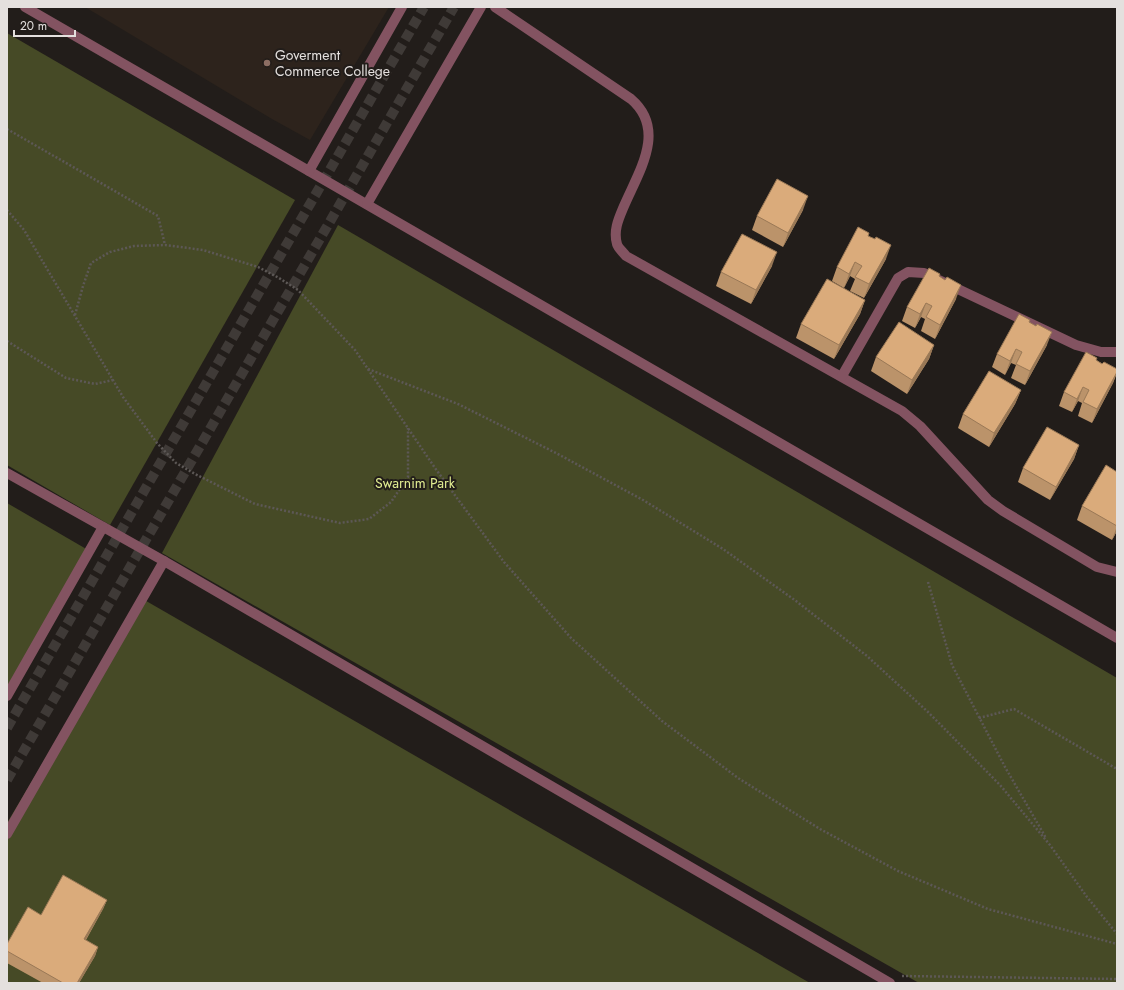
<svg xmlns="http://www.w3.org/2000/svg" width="1124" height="990" viewBox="0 0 1124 990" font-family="Jost,sans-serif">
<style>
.built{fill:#2d231c}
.green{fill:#464a26}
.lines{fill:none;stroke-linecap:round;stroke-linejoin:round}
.minor-tunnel{stroke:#3f3a37;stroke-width:10;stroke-dasharray:10 5;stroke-linecap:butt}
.path{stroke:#5d5856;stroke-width:2.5;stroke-dasharray:2 2;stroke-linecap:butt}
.minor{stroke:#835361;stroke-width:10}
.wall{fill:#bb936a}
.shaded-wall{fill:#997856}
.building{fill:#daab7b;stroke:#997856}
.education-dot{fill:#8d6e63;stroke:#221d1a;stroke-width:1.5}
.labels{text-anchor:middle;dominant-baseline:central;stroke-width:4;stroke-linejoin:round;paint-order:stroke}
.poi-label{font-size:14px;fill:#e4e0de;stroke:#221d1a;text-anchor:start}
.park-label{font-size:14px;fill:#e0eb90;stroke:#221d1a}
</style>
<rect width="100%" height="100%" fill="#221d1a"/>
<polygon class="built" points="85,7 389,7 310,140 272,119"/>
<g class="green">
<polygon points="7,33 295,200 110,525 7,465"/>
<polygon points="338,225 1117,678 1117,983 919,983 162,553"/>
<polygon points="7,503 88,550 7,696"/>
<polygon points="141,598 810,983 7,983 7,823"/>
</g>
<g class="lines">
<g class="minor-tunnel">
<polyline points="7,728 424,7"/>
<polyline points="7,780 454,7"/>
</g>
<g class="path">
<polyline points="7,129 158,216 165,245"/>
<polyline points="7,210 24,230 123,397 157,443 176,463 195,474 255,504 340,523 369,519 391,502 408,477 408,428"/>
<polyline points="75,315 83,286 91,263 110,252 134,246 165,245 203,250 258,267 279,278 298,290 355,350 435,468 504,562 571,638 662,721 738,778 820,829 898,871 988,909 1117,944"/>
<polyline points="7,341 66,378 95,384 113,380"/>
<polyline points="368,369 458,404 556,453 643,500 723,549 796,601 867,656 928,712 1000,785 1050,845 1087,897 1117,934"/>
<polyline points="928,582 952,665 1005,767 1046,838"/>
<polyline points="979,718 1014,709 1117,769"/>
<polyline points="902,976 1117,979"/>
</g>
<g class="minor">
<polyline points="25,7 1117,638"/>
<path d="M495,7L631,99C667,130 639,171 624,206C619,218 613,230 617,244C618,248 623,252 626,256L902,411L920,426L988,500L1003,511L1097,567L1117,572"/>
<polyline points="309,171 402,7"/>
<polyline points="367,204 481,7"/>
<polyline points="842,376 898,278 908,272 924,273 1076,345 1101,352 1117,352"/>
<polyline points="7,473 164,561 890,983"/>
<polyline points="7,696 103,527"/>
<polyline points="7,834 164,561"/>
</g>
</g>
<g class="wall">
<polygon points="803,210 783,247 752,230 757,216"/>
<polygon points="869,233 868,236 886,259 864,298 850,291 855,279 850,276 844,288 832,281 837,267"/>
<polygon points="772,266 751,304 716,286 721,272"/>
<polygon points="939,276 956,299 935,339 921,331 925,319 921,317 915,328 902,321 907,307"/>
<polygon points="865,300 860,314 834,359 796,338 801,324"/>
<polygon points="1030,320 1029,323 1047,345 1025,385 1011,378 1016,365 1011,363 1005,375 992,367 997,354"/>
<polygon points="934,345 929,359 907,394 871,371 876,357"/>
<polygon points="1096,360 1117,372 1117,373 1113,383 1092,423 1078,416 1082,403 1078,401 1072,412 1059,406 1064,392"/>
<polygon points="1021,390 1015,404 989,447 958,428 963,414"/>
<polygon points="1079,445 1074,459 1050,500 1018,482 1023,468"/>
<polygon points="1117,472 1117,531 1112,540 1077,520 1082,506"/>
<polygon points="107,900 103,909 86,940 98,947 95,956 79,983 43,983 7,963 7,944 41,915"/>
</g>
<g class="shaded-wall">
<polygon points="808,196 803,210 783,247 788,233"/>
<polygon points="891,245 886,259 864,298 869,284"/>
<polygon points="777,252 772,266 751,304 756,290"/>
<polygon points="855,262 850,276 844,288 849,274"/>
<polygon points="961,285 956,299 935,339 940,325"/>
<polygon points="865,300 860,314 834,359 839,345"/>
<polygon points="926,303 921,317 915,328 920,314"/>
<polygon points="1052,332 1047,345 1025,385 1030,371"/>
<polygon points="934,345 929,359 907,394 912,380"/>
<polygon points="1016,349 1011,363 1005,375 1010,361"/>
<polygon points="1117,372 1113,383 1092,423 1097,409"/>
<polygon points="1083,387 1078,401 1072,412 1077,399"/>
<polygon points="1021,390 1015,404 989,447 994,433"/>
<polygon points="1079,445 1074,459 1050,500 1056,487"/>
<polygon points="1117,526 1117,531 1112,540"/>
<polygon points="107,900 103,909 81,948 84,939"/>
<polygon points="98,947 95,956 79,983 77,983"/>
</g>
<g class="building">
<polygon points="777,179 808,196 788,233 757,216"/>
<polygon points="858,227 869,233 868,236 875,239 876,237 891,245 869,284 855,277 862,266 855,262 849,274 837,267"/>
<polygon points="742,234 777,252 756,290 721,272"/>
<polygon points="929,268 940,274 939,276 945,280 947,277 961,285 940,325 926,317 932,306 926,303 920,314 907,307"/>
<polygon points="827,279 865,300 839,345 801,324"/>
<polygon points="1019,314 1030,320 1029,322 1036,326 1037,324 1052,332 1030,371 1016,364 1022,352 1016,349 1010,361 997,354"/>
<polygon points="899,322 934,345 912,380 876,357"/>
<polygon points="1086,352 1097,358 1096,360 1102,364 1104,362 1117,369 1117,372 1097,409 1083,402 1089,390 1083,387 1077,399 1064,392"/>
<polygon points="989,371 1021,390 994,433 963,414"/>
<polygon points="1047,427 1079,445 1056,487 1023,468"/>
<polygon points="1106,465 1117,472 1117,526 1082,506"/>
<polygon points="63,875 107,900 84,939 98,947 77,983 63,983 7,951 7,944 28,907 41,915"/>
</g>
<circle class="education-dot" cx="267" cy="63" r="4"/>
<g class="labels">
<g class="poi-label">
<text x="275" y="55">Goverment<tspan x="275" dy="16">Commerce College</tspan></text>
</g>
<g class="park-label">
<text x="415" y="483">Swarnim Park</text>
</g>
</g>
<rect width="1124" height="990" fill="none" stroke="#e4e0de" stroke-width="16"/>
<path d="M14 30v6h61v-6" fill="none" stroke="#e4e0de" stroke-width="2"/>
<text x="20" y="30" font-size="12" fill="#e4e0de" stroke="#221d1a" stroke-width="3" paint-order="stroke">20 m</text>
</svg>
